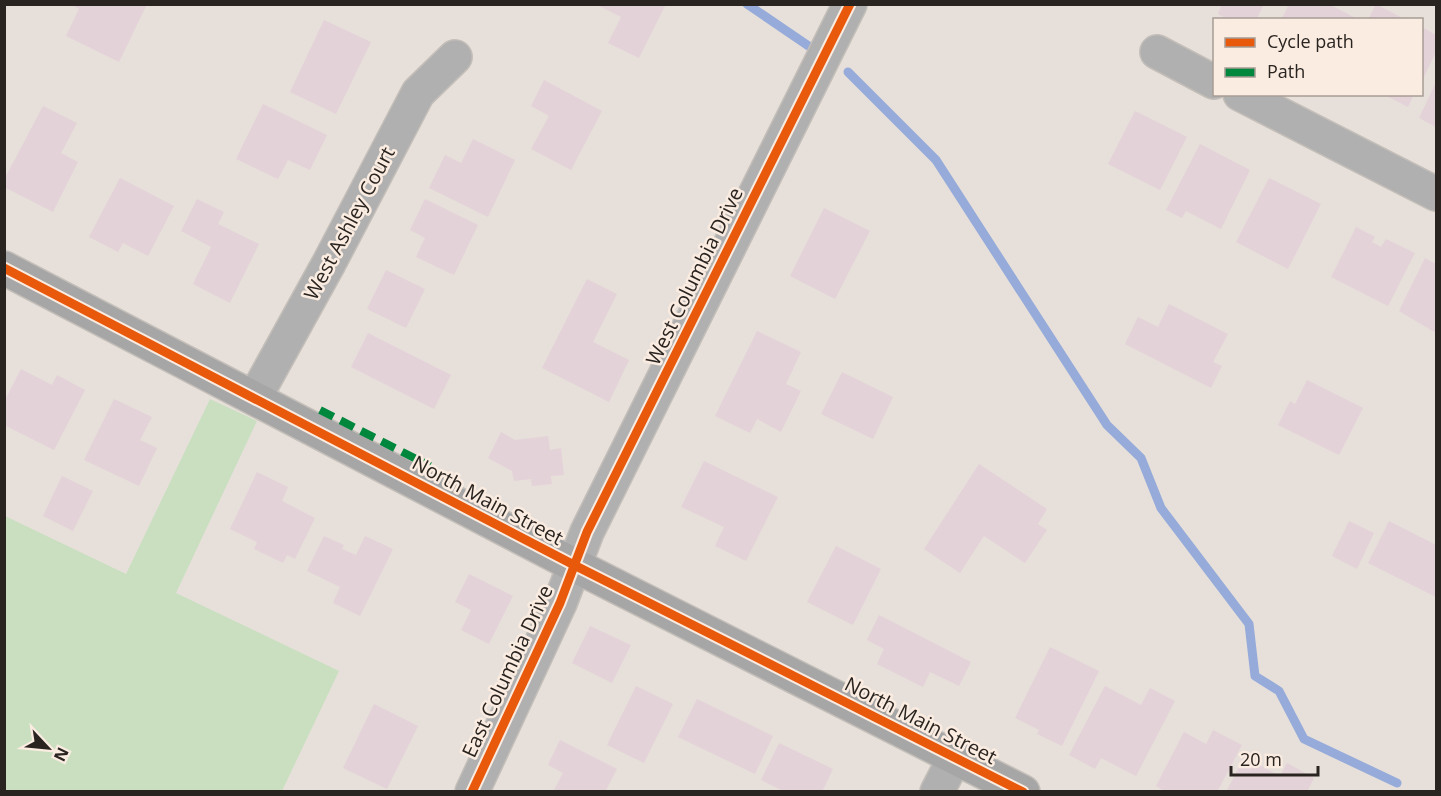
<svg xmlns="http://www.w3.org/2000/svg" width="1441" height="796" viewBox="0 0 1441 796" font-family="'Open Sans',sans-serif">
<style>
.green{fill:#c9dfc0}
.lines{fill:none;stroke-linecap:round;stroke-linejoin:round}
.stream{stroke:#96abd9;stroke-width:9}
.building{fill:#e4d2d9}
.street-casing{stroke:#c4beb9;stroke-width:36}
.secondary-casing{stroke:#c4beb9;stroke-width:36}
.street{stroke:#b0b0b0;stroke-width:33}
.secondary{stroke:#a6a6a7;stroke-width:33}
.quiet{stroke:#00873e;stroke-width:8;stroke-dasharray:15 8;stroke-linecap:butt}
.cycleway-casing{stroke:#fbece1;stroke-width:13}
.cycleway{stroke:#e8590c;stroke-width:9}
.labels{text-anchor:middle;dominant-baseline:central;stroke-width:5;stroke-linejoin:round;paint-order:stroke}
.street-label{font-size:20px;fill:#2a2420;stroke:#fbece1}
</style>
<rect width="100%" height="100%" fill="#e7e0da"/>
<polygon class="green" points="210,399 257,421 176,593 339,671 282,791 5,791 5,516 126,574"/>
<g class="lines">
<g class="stream">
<polyline points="747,4 813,49"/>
<polyline points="848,72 936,160 1107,425 1141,458 1161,508 1249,624 1255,676 1279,691 1304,739 1397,783"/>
</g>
</g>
<g class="building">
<polygon points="71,4 147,4 119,62 66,36 79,9"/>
<polygon points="595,4 666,4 639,58 608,43 621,17"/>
<polygon points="1216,4 1264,4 1256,20 1229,20 1218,14 1221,7"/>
<polygon points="1289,4 1329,4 1359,20 1281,20"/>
<polygon points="1376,4 1406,20 1368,20"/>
<polygon points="324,20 371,42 336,114 290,92"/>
<polygon points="1422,27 1436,35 1436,52 1422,81"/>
<polygon points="544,80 602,111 571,170 531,149 549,116 531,106"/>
<polygon points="1436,82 1436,127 1419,118"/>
<polygon points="1383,94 1414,94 1408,107"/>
<polygon points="263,104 327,135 310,170 288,160 278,179 236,159"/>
<polygon points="43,106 77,123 61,153 78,162 53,212 4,187 4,180"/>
<polygon points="1135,111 1187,137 1160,190 1108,164"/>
<polygon points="473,139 515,160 488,217 429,188 445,155 461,163"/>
<polygon points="1200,144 1250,170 1221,229 1186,211 1182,218 1166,210"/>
<polygon points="120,178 174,206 148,256 123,243 118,252 89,237"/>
<polygon points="1269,178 1321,204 1288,269 1236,242"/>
<polygon points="197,199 224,212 218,224 259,244 230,303 193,284 211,247 181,231"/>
<polygon points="425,199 478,225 454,275 416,257 425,238 410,230"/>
<polygon points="824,208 870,231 835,299 790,276"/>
<polygon points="1356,227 1375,237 1372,242 1381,247 1386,239 1415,253 1388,306 1331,277"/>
<polygon points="1425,258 1436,264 1436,333 1399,311"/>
<polygon points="386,270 425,289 406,328 367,309"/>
<polygon points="587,279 617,294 593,342 629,360 609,402 542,368"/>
<polygon points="1169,304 1228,334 1213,362 1222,366 1211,388 1125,344 1138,317 1158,327"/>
<polygon points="757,331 801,352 786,384 801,391 781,432 757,419 750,433 715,416"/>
<polygon points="368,333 451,375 434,409 351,367"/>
<polygon points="21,369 52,385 57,375 85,390 54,450 4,425 4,402"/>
<polygon points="842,372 893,397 873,439 821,414"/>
<polygon points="1307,380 1363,408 1339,455 1278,425 1290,401 1295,404"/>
<polygon points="114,399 152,417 140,440 157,448 139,486 84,460"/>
<polygon points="501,432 515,440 548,436 550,450 561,448 564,475 551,476 552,484 532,486 531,479 514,481 512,471 488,458"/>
<polygon points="704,461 778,497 746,561 715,546 724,527 681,507"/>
<polygon points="979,464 1047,509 1038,524 1047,530 1025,563 984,536 960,573 924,549"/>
<polygon points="257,472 288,487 282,501 315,518 295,559 287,555 283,563 254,549 257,542 230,529"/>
<polygon points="62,476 93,491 73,531 43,516"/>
<polygon points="1349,521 1374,533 1357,569 1332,556"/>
<polygon points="1389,521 1436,545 1436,597 1368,563"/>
<polygon points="324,536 344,545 342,549 356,555 365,536 393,549 360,616 333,603 340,587 307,571"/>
<polygon points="836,546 881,569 853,625 807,602"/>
<polygon points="469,574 513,596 489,644 461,630 471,610 455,602"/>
<polygon points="879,615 971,662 959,686 930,672 923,687 877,664 884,649 867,640"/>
<polygon points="590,626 631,645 612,683 572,663"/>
<polygon points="1050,647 1099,671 1062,746 1037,734 1039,730 1015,718"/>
<polygon points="636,686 673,704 644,763 607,745"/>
<polygon points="1105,686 1141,705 1150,688 1175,701 1136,776 1101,758 1095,769 1069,755"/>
<polygon points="697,699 773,736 755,774 678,737"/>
<polygon points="374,704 418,726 387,789 343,768"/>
<polygon points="1213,730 1242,745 1217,792 1166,792 1156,786 1184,732 1206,744"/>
<polygon points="560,740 617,769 605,792 553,792 563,773 548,765"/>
<polygon points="779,743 833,769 822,792 785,792 761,780"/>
<polygon points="1244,757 1280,776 1287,763 1314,778 1307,792 1226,792"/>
</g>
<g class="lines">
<g class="street-casing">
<g id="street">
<polyline points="1157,52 1214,82"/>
<polyline points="1240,94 1436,194"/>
<polyline points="255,397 329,263 418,93 455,57"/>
<polyline points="472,792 560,603 587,532 850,4"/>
<polyline points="937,792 955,757"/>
</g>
</g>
<g class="secondary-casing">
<polyline id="secondary" points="4,268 574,565 1023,792"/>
</g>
<use href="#street" class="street"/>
<use href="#secondary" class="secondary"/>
<polyline class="quiet" points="320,410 430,466"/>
<g class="cycleway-casing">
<g id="cycleway">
<polyline points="4,268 574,565 1023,792"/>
<polyline points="472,792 560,603 587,532 850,4"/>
</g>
</g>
<use href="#cycleway" class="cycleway"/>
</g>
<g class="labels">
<g class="street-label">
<text transform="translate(349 223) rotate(-62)">West Ashley Court</text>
<text transform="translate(694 276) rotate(-64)">West Columbia Drive</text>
<text transform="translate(488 500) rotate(28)">North Main Street</text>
<text transform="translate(507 671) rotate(-65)">East Columbia Drive</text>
<text transform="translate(921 720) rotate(27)">North Main Street</text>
</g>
</g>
<rect width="1441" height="796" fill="none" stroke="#2a2420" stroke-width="12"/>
<rect x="1213" y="18" width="210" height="78" fill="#fbece1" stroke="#a79c94" stroke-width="1.5"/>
<rect x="1225" y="38" width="30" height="9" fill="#e8590c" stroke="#a79c94" stroke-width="1.5"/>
<text x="1267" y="48" font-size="18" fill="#2a2420">Cycle path</text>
<rect x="1225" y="68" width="30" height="9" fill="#00873e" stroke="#a79c94" stroke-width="1.5"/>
<text x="1267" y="78" font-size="18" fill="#2a2420">Path</text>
<g transform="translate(48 748) rotate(116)" stroke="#fbece1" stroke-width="4.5" paint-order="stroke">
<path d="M0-4.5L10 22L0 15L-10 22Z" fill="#2a2420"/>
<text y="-9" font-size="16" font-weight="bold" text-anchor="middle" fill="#2a2420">N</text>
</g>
<path d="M1231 766v9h87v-9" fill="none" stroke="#2a2420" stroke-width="3"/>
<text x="1240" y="766" font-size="18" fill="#2a2420" stroke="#fbece1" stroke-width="4.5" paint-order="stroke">20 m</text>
</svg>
